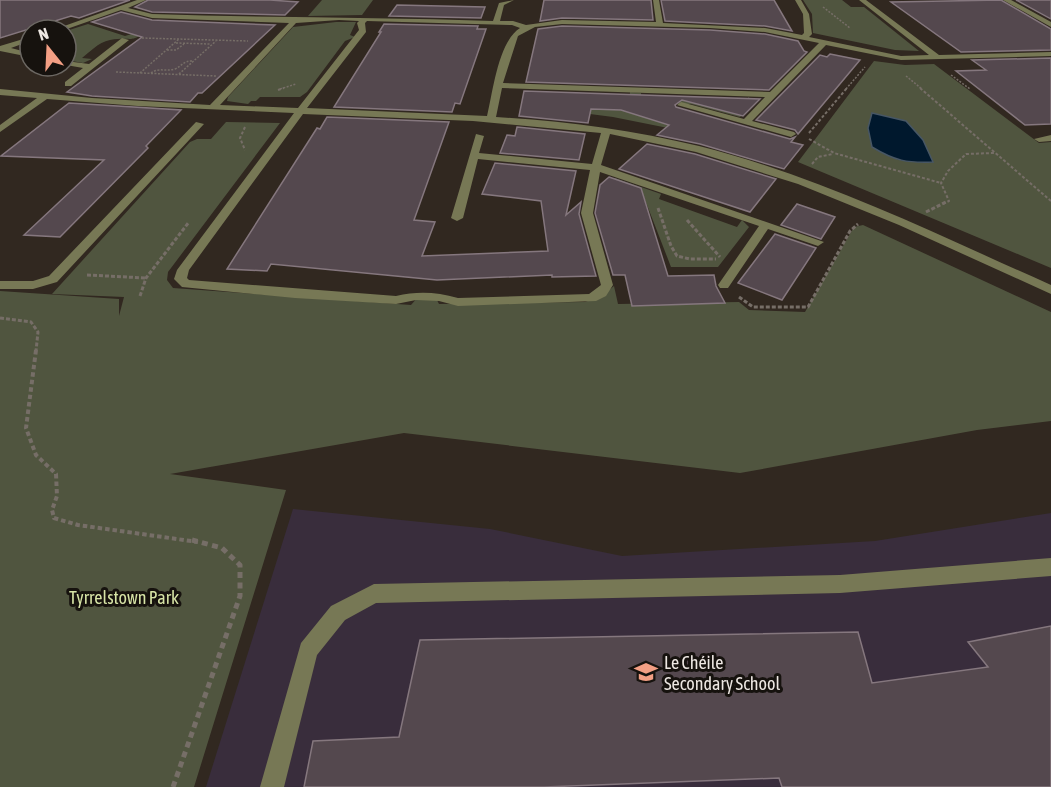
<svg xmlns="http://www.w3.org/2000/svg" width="1051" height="787" viewBox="0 0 1051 787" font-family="'Asap Condensed',sans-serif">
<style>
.education{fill:#392d3c}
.green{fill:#50553f}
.water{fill:#00182d;stroke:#475664;stroke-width:1.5}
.building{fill:#54484e;stroke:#85777e;stroke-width:1.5}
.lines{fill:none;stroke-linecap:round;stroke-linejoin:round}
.path-far4{stroke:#766e67;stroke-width:1.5;stroke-dasharray:2 1.5;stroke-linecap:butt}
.path-far3{stroke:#766e67;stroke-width:2;stroke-dasharray:3 2;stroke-linecap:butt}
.path-far2{stroke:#766e67;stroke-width:3;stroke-dasharray:4 2;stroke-linecap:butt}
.path-far1{stroke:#766e67;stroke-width:4;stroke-dasharray:4.5 3;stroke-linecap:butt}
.path{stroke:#766e67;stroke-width:5;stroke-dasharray:6 4.5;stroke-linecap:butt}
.minor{fill:#777855;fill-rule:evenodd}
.labels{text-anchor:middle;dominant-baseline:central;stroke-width:6;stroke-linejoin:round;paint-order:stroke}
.near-park-label{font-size:18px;fill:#d7e4a6;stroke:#16120e}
.near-poi-label{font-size:18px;fill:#eee8e3;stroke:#16120e;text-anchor:start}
</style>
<rect width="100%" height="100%" fill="#312820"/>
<polygon class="education" points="293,509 490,529 622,556 875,541 1051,513 1051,787 206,787"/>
<g class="green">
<polygon points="322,0 373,0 362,15 308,16"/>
<polygon points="803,0 842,0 851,7 864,7 919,51 895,50 813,33 812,14"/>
<polygon points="336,22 356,22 350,35 355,37 345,41 307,92 300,97 260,97 256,101 251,101 248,104 227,101 228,97 293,27"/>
<path d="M88,24L125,36L151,28C128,45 135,36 110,40C98,42 89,53 82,58L92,59L83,63L66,60V31Z"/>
<polygon points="874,61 905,65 934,64 1039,143 1051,142 1051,268 798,162"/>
<polygon points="630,92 641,93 641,95 750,103 748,97 757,102 740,117 691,104 661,104 693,133 613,117 536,107 629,109"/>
<polygon points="226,122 280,123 168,272 167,280 173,288 411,305 418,297 436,298 439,304 585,302 602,296 614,286 618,304 739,302 749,310 805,312 854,227 863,225 1051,312 1051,421 977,430 740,473 404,433 170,474 286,490 194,787 0,787 0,291 119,299 119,316 124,297 52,294 190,142 197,139 211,139"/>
<polygon points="615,178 661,194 659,199 737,227 742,220 749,227 718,267 671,267 642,192 605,192 609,179"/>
</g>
<path class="water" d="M872,113L906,121L923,140L933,162C907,163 895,161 872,147L868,128Z"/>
<g class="building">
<polygon points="0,0 130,0 79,18 71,16 0,38"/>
<polygon points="148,0 270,0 298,2 285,15 152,12 135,7"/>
<polygon points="544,0 651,0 653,20 562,18 540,21"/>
<polygon points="661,0 774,0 792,31 765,26 665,21"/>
<polygon points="1001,0 1051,29 1051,50 961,52 891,2"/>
<polygon points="1016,0 1051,0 1051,19"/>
<polygon points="397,5 485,7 481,18 389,16"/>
<polygon points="121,12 152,20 275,25 202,93 198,93 190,102 92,96 67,92 142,37 92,22"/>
<polygon points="384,24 478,26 477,29 486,29 460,104 455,103 452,112 334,107 381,32 379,32"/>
<polygon points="562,26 710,30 765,34 798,41 804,51 807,52 769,90 526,82 538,29"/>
<polygon points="830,54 860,60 798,134 795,130 756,120 820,55 827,57"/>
<polygon points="1051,58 1051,124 1025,125 956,71 986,70 972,60"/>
<polygon points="524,91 760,99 743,116 682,100 675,105 676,107 790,139 795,137 791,142 803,145 784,169 700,144 657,135 669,125 621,110 591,109 588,123 519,116"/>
<polygon points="69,103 181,110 146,146 148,148 60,237 24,235 104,160 1,156"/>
<polygon points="327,117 449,122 414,220 435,222 422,256 548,251 541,201 482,194 495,163 576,171 566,215 581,202 579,214 596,276 552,277 552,275 437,280 271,264 267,271 227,269 317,128 320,129"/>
<polygon points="517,127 585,134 579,160 500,153 507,135 515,136"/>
<polygon points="647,144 695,154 776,179 750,212 619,169"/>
<polygon points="609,177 641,188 668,276 714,275 716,286 725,303 632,306 625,275 613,275 595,213 600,185"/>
<polygon points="797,204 835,217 821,239 781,225"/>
<polygon points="775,234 816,248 782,300 738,283"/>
<polygon points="1051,626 1051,787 782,787 779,778 544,787 304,787 313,741 399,737 420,640 858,632 872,683 988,667 968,642"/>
</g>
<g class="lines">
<g class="path-far4">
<polyline points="823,7 850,28"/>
<polyline points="142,38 248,41"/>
<polyline points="176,43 210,44"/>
<polyline points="167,50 176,50 184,44"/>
<polyline points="116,72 216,76"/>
<polyline points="140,73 179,39"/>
<path d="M151,73C159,67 166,72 175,69C182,66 183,61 192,61"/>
<polyline points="179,74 216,41"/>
<polyline points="951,75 970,89"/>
<polyline points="906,76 922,89"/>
<polyline points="280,89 296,84"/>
<polyline points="846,89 865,67"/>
</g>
<g class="path-far3">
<polyline points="920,88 1051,201"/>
<polyline points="278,90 284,88"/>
<polyline points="245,127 240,138 245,150"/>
<polyline points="809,133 847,88"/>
<polyline points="809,139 834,153 941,183"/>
<polyline points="812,164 818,157 833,154"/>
<polyline points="943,204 949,201 941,183 948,171 966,154 994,153"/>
</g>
<g class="path-far2">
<polyline points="658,208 671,246 677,256 690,259 716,259"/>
<polyline points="926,212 946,202"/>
<polyline points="687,220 720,257"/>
<polyline points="87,275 146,278"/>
<polyline points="140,296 146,278 189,222"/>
<polyline points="739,297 753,307 808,307 850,231 858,224"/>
<polyline points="0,318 31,322 38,332 36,351"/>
</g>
<polyline class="path-far1" points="36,350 26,428 36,455 56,474 57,496 52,510 54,518 78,525 198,542"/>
<polyline class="path" points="173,787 240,596 240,565 222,548 192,540"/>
<g class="minor">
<path d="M137,0H146L128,8L152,14C266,18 379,17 493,21L499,3L514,0L504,5L500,21H513L526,25L562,20L656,22L653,0H659L663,23L765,28L802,35L804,33L803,14L795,0H801L809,14L812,34L809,37L901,56L929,55L859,0H866L939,55L1051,52V56L901,60L826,45L752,121L794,132L796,134L791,137L677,105L681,102L744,119L765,97L502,88L496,117C564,121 632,130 699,146C821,177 936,234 1051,285V294L899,225L798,184L696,152L610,134L601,165L824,242L818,246L768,229L728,288H720L718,285L759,226L600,172L593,213L613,285L606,296L596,301L458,306L439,301L416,300L396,304L295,298L182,287L174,279L177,270L294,113L138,106L47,99L0,132V125L37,98L0,95V89L92,98L210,105L289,23L152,18L121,10L64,30H53ZM339,20L359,21L357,23L359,30L298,108L220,105L296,23ZM367,21L512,25L520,28C498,42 493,92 487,116L307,108L366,32L365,23ZM562,24L710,28L765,32L819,43L770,92L503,83L518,36L535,27ZM303,114L473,121L601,133L592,164L479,153L484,136L476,134L451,218L457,221L463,218L478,159L590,170L581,213L601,285L589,294L458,298C436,292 418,291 396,296L189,280L187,278L189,270Z"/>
<polygon points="1003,0 1011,0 1051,22 1051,27"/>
<polygon points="30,37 30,41 11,48 30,53 30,57 0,51 0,46"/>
<polygon points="122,38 129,40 71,86 65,86 65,82 83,68 66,65 66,61 89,64"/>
<polygon points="196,122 204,124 57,282 33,289 0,289 0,281 33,281 49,276"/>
<polygon points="1051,135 1051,141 1039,142 1034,139"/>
<polygon points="1051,558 1051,576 840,593 376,603 345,620 317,655 284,787 260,787 301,643 331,606 374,584 840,575"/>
</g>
</g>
<defs>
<g id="school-bare" transform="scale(1.8)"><path d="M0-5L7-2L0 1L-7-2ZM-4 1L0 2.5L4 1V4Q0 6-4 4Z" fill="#f39f84" stroke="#16120e" stroke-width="2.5" paint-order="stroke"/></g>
</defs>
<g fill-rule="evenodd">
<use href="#school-bare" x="646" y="672"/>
</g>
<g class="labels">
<g class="near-park-label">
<text x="124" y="597">Tyrrelstown Park</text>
</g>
<g class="near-poi-label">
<text x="664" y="662">Le Chéile<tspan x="664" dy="21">Secondary School</tspan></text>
</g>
</g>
<g transform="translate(48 48) rotate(342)"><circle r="28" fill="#16120e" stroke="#6c6863" stroke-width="1.5"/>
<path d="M0-4.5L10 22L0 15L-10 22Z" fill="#f39f84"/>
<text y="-9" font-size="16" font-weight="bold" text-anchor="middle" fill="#eee8e3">N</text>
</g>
</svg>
